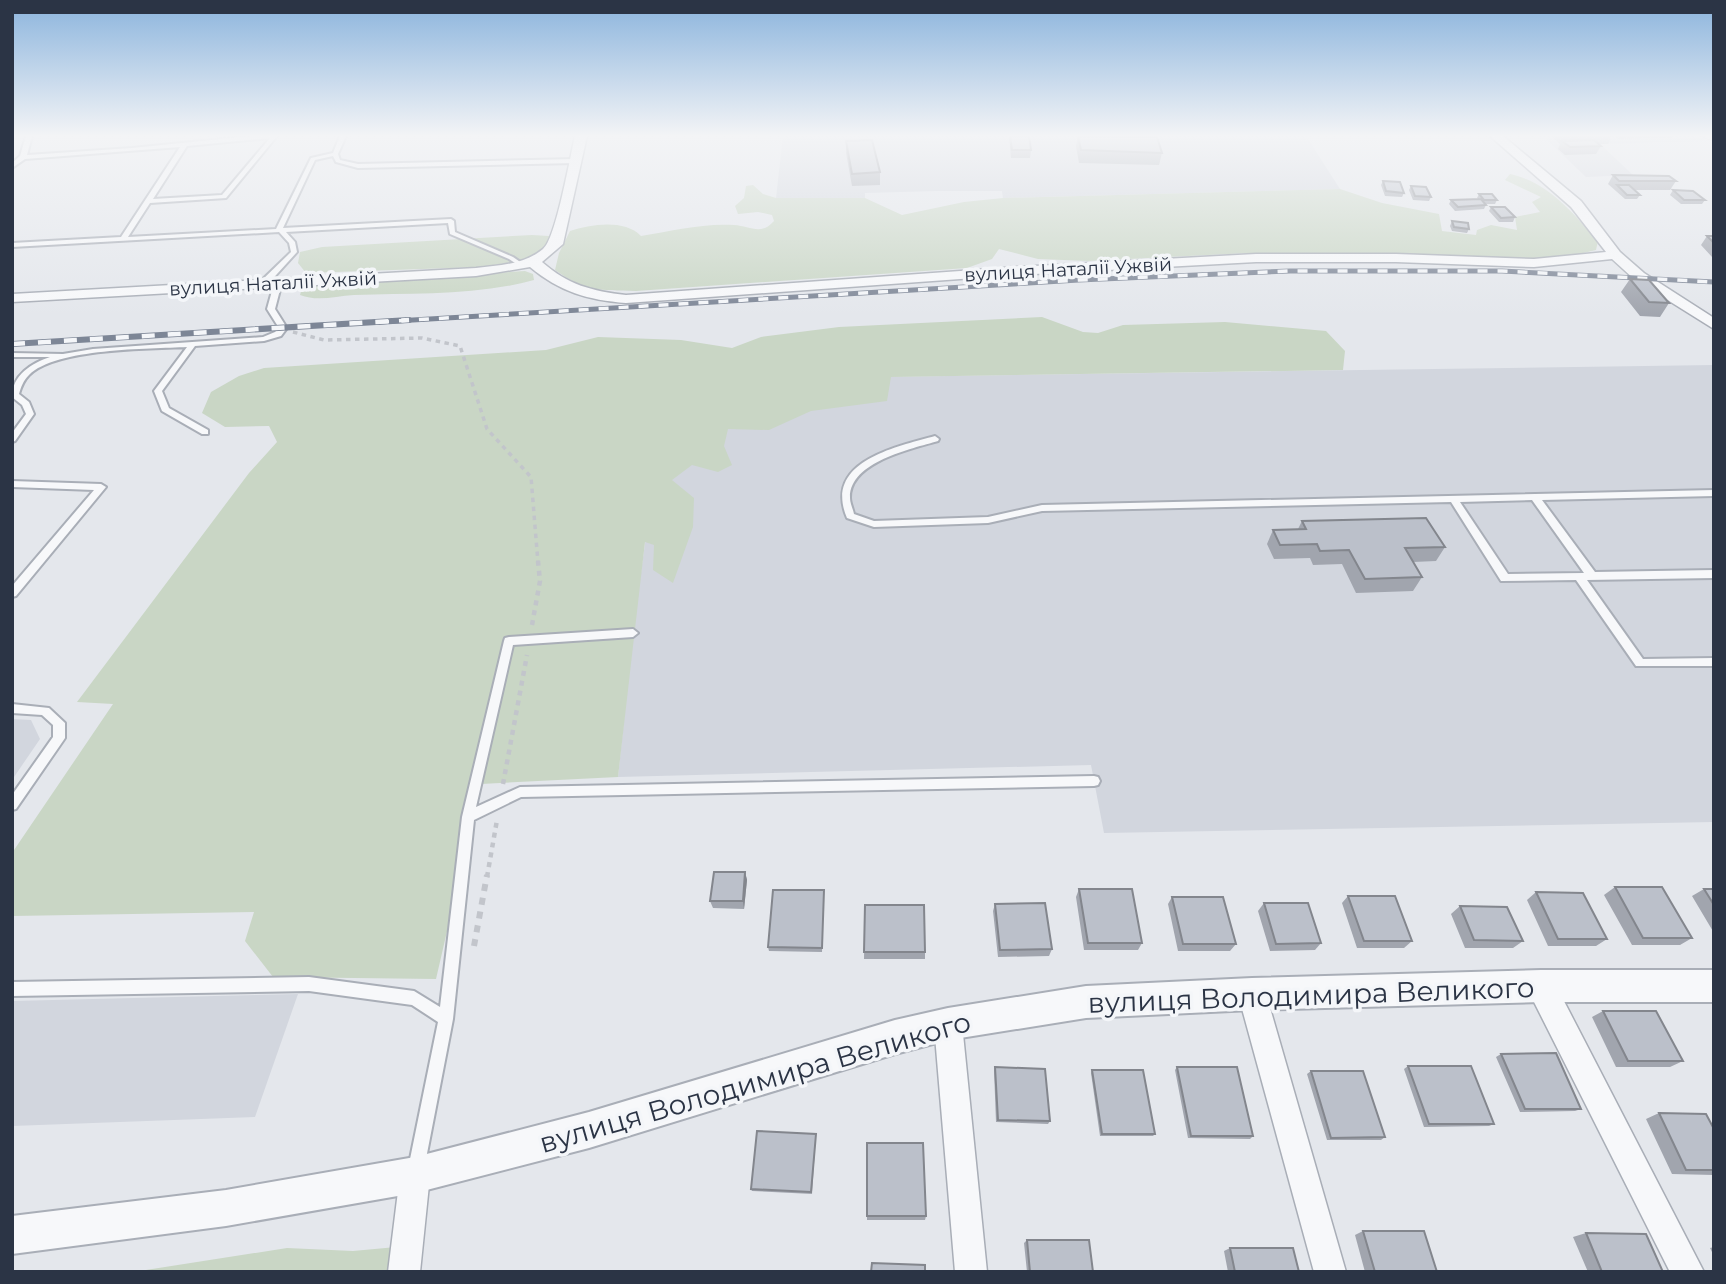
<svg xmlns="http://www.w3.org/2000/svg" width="1726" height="1284" font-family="Montserrat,sans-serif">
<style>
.built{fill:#d2d6de}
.green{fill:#c9d6c5}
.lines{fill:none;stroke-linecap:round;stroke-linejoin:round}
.service-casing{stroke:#a9aeb7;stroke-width:4}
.minor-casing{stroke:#a9aeb7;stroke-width:3}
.tertiary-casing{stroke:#a9aeb7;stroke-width:4}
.path-far2{stroke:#c2c5cb;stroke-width:3.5;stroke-dasharray:4.5 4.5;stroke-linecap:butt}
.path-far1{stroke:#c2c5cb;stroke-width:4.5;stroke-dasharray:5 5;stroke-linecap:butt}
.path{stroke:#c2c5cb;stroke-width:6;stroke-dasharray:7 7;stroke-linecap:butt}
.service{fill:#f7f8fa;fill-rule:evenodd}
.minor{fill:#f7f8fa;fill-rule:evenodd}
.tertiary{fill:#f7f8fa;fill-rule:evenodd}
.rail-far1-casing{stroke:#7d8696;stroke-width:5}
.rail-casing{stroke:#7d8696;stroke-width:6}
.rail-far1{stroke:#f4f6f9;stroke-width:3.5;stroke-dasharray:10;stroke-linecap:butt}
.rail{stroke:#f4f6f9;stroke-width:4.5;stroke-dasharray:13;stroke-linecap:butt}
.wall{fill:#a1a5ae}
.shaded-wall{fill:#83868d}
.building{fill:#bbc0ca;stroke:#83868d;stroke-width:2}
.labels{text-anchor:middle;stroke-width:7;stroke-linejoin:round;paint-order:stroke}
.far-street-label{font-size:19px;fill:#2b3445;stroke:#f4f6f9}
.near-street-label{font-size:28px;fill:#2b3445;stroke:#f4f6f9}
</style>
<rect width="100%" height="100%" fill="#e4e7ec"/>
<!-- built -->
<path class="built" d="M783,136h523l34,53 -337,9 -1,-7h-65l-72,2v5h-89z
M1543,136h150l14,5 -107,3 33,31 -47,2z
M1714,365v457l-610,11 -13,-68 -473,12 17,-162 33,-235z
M12,719l19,1 9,19 -28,41z
M298,994l-43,123 -243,9v-125z"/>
<!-- green -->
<path class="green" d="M1510,174c38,8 63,39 88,67l-2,9 -25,6 -45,3 -278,-6 -160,8 -50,-2 -39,-10 -7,10 -25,9 -331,23c-37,-1 -50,1 -81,-21l4,-17 11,-22c21,-7 55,-12 71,5 30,-5 62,-13 93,-11 16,1 27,11 40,-4l-2,-6 -14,-3 -20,2 -3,-8 9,-8 2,-12 7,-1 10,9 13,4h89l37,17 62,-13 39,-4 337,-9 42,14 57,11 3,17 34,4 1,-5 14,-5 26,5 -2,-13 25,-5 -8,-10 9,-5 -36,-17z
M532,235l17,1 -1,8 -9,9 -19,8 -40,6 -174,6 -8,-10 2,-11 22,-5z
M525,271l8,3 1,6c-58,16 -120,13 -180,15 -19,1 -36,7 -54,0l2,-7 5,-4z
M1042,317l41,15 15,1 25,-8 102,-3 101,9 19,20 -2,19 -452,7 -4,24 -76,10 -42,19 -41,-1 -4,17 8,19 -14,7 -26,-7 -20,15 22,18 -1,29 -20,56 -20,-13 1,-25 -9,-3 -27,235 -137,7 -45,195 -163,-2 -28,-36 9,-29 -242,4v-63l101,-149 -36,-2 172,-229 28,-31 -8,-16 -44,1 -23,-14 9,-21 28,-16 25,-8 282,-18 52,-13 83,3 51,8 29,-11 78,-10z
M407,1246l-3,26h-271l154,-24 66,3z"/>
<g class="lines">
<defs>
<path id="service" d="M26,136h6l-5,19 105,-7 119,-12h26l-51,62 -76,5 -22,34 148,-8 35,-71 22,-5 7,-17h6l-8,18 2,6 18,4 217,-5 3,2 -3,2 -217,5 -22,-6 -3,-6 -18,4 -32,68 168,-9 3,2 1,11 58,25 13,9 -5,1 -12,-8 -59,-25 -2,-11 -162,9 9,10 2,10 -30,33h-6v-4l30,-29 -2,-9 -10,-11 -267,15v-4l109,-6 59,-90 -155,12 -13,9v-5l8,-7zM270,138l-48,57 -69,4 34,-53z
M275,280l7,2 -7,27 12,19 -6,8 -17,5 -69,5 -33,45 7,17 39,22v4h-6l-40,-23 -8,-20 33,-44c-38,2 -131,1 -158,28 -6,6 -8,12 -10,19l10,8 5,12 -19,27 -3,1v-9l14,-19 -4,-9 -10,-8c0,-22 20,-34 38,-40h-38v-4l51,1 30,-5 170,-12 12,-5 4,-4 -12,-19z
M935,436l4,3 -1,2c-27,8 -89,21 -88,57 0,5 3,11 4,16l20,7 114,-4 54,-12 672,-15v6l-172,4 53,72 119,-2v8l-127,2 56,79 71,-1v8h-78l-60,-86 -75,1 -50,-79 -409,9 -54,12 -114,4 -27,-9c-24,-56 48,-71 88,-82zM1532,500l52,73 -76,1 -48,-72z
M12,481l89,3 5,3 -90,109 -4,1v-11l82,-96 -82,-3z
M633,629l5,4 -5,4 -120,8 -37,162 44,-20 574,-11 4,1 2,4 -2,4 -4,1 -573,11 -47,23 -21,199 -29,150 -3,5 -5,3 -5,-3 -3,-5 30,-147 -26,-17 -103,-14 -297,5v-14l297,-5 105,14 26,16 22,-190 42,-176 1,-3 4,-1z
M12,704l37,4 16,15v15l-2,3 -47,68 -4,1v-15l41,-58v-12l-11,-10 -30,-2z"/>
<path id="minor" d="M575,136h12l-24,108 -21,18c26,23 50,29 84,33l390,-28 240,-13h140l138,5 72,-7 -35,-45 -81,-71h13l78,65 39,51 24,21 70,45v11l-80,-50 -22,-20 -78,8 -138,-5h-140l-240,13 -390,28c-38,-3 -66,-11 -96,-36l-54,9 -464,26v-8l464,-26c23,-3 48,-3 67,-19 13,-10 27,-92 32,-113z
M1541,972l10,4 153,296h-34l-139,-276 -4,-10 4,-10z
M1252,980l10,4 4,10 80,278h-32l-76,-278 4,-10z
M948,1010l10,4 4,10 25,248h-32l-21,-248 4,-10z
M415,1160l11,4 4,11 -10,97h-32l12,-97 4,-11z"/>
<path id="tertiary" d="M1541,970h173v32h-173l-289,8 -166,8 -138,22 -53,14 -306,94 -174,45 -189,33 -214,28v-38l214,-26 189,-33 174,-45 306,-92 53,-12 138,-22 166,-8z"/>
</defs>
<!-- service casing -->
<use href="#service" class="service-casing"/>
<!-- minor casing -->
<use href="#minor" class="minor-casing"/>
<!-- tertiary casing -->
<use href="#tertiary" class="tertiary-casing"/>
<!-- path-far2 -->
<path class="path-far2" d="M293,332l31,8 98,-2 38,8 27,83 44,48 7,86"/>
<!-- path-far1 -->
<path class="path-far1" d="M532,625l8,-44 -2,-20
M503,784l24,-129
M487,877l10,-57"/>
<!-- path -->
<path class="path" d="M474,946l13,-71"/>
<!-- service -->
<use href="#service" class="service"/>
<!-- minor -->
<use href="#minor" class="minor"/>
<!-- tertiary -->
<use href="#tertiary" class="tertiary"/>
<defs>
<path id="rail-far1" d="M1705,136l9,3
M379,322l700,-42 211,-9h212l212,11"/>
<path id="rail" d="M12,344l397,-24"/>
</defs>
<!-- rail-far1 casing -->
<use href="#rail-far1" class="rail-far1-casing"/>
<!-- rail casing -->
<use href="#rail" class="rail-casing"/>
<!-- rail-far1 -->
<use href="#rail-far1" class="rail-far1"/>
<!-- rail -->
<use href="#rail" class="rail"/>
</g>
<!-- wall -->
<path class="wall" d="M1009,136h20l2,14 -1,8h-19z
M1078,136h64l20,17 -3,12 -80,-2 -3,-17z
M1552,136h60l-4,8h-10l3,2 -5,8 -31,1 -7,-6 2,-5 -8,-7z
M1614,136h58v2l-54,1z
M846,141l34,31v13l-28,1 -6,-33z
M1613,175l63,6 -6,9h-36l6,5 -3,4h-12l-17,-15z
M1383,181l21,12 -2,4 -17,-1 -4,-11z
M1411,186l20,11 -2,4 -16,-1 -4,-10z
M1673,190l32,10 -3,4h-21l-11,-9z
M1479,194l18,6 -2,4h-10l1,1 -2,4 -29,2 -6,-7 2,-4 27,-1 -1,-1z
M1491,207l24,10 -2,5h-14l-10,-11z
M1452,221l17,8 -2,4 -15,-2 -2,-5z
M1707,236h7v21h-2l-11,-12z
M1630,279l39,24 -9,14 -20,-1 -19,-24z
M1302,521l143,26 -9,14 -23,1 9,15 -9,14 -57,2 -14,-29 -29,1 -3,-7 -36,1 -7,-15 6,-14 25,-1z
M745,872l2,8 -3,29 -31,-1 -3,-7z
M1615,887l77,51 -12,7h-48l-28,-50z
M1079,889l63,54 -4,7h-54l-8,-53z
M1704,889h10v44l-22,-37z
M824,890l-2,62 -53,-1 -1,-4z
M1536,892l71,47 -11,7h-48l-21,-46z
M1348,896l64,45 -8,7h-47l-15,-45z
M1172,897l64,47 -6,7h-52l-10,-47z
M1264,903l57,40 -6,7 -45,1 -12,-40z
M995,904l57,45 -3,7 -51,1 -5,-46z
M865,905l60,47v7h-61z
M1460,906l63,35 -10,7h-48l-14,-34z
M1603,1011l80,50 -13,6h-54l-24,-50z
M1501,1054l80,55 -6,2 -55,1 -24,-55z
M1408,1066l86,58 -5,2 -65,1 -20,-58z
M995,1067l55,54 -2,3 -52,-2 -2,-52z
M1177,1067l76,69 -3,3 -62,-1 -13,-68z
M1092,1070l63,64 -2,2h-53l-9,-63z
M1311,1071l74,66 -4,3h-54l-20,-66z
M1659,1113l55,16v46l-42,-1 -26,-55z
M816,1134l-4,60 -60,-3 -1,-2z
M867,1143l59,73 -1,4h-58z
M1363,1231l74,41h-72l-10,-37z
M1586,1233l77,39h-75l-15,-35z
M1027,1240l66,32h-66l-3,-29z
M1714,1247v9l-4,-8z
M1230,1248l69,24h-71l-4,-21z"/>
<!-- shaded-wall -->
<path class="shaded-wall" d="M745,872l2,8 -3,29 -1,-8z"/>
<!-- building -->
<path class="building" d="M1010,136h19l2,14h-19z
M1078,136l79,1 5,16 -81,-3z
M872,140l8,32 -28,2 -6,-33z
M1594,140l7,6 -31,1 -8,-6z
M1613,175l56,1 7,5h-57z
M1383,181l17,1 4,11 -18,-2z
M1617,185h12l11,10h-13z
M1411,186l15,1 5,10 -16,-1z
M1673,190l20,1 12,9h-21z
M1479,194h13l5,6h-13z
M1481,199l5,6 -28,2 -7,-7z
M1491,207h14l10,10 -14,1z
M1452,221l16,2 1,6 -15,-2z
M1707,236h7v7z
M1630,279l19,1 20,23 -20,-1z
M1426,518l19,29 -40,1 17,29 -57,2 -16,-29 -29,1 -3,-7 -37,1 -7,-15 33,-1 -4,-8z
M714,872h31l-2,29h-33z
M1615,887h47l30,51h-49z
M1079,889h53l10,54h-54z
M1704,889h10v16z
M773,890h51l-2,58 -54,-1z
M1536,892l47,1 24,46h-49z
M1348,896h47l17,45h-48z
M1172,897h51l13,47h-53z
M1045,903l7,46 -52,1 -5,-46z
M1264,903h44l13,40 -45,1z
M865,905h59l1,47h-61z
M1460,906l47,1 16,34 -49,-1z
M1603,1011h53l27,50h-55z
M1556,1053l25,56h-56l-24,-55z
M1408,1066h63l23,58h-65z
M995,1067l50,2 5,52 -52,-1z
M1177,1067h60l16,69h-62z
M1092,1070h51l12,64h-53z
M1311,1071h52l22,66 -54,1z
M1659,1113l47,1 8,15v41h-28z
M757,1131l59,3 -5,58 -60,-3z
M867,1143h56l3,73h-59z
M1363,1231h61l13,41h-62z
M1586,1233l60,1 17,38h-61z
M1027,1240h62l4,32h-63z
M1230,1248h63l6,24h-64z
M872,1263l53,2v7h-54z"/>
<!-- sky -->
<linearGradient id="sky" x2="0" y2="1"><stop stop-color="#8bb4dd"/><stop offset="0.43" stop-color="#f3f4f6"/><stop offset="1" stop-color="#f3f4f6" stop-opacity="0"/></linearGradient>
<rect width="1726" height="316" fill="url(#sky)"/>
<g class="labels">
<!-- far-street labels -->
<g class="far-street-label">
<text transform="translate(1068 269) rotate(-3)" y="7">вулиця Наталії Ужвій</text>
<text transform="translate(273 283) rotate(-3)" y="7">вулиця Наталії Ужвій</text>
</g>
<!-- near-street labels -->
<g class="near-street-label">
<text transform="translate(1311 995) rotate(-2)" y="10">вулиця Володимира Великого</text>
<text transform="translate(755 1082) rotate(-16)" y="10">вулиця Володимира Великого</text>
</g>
</g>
<!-- border -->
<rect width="1726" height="1284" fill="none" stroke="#2b3445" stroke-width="28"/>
</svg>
